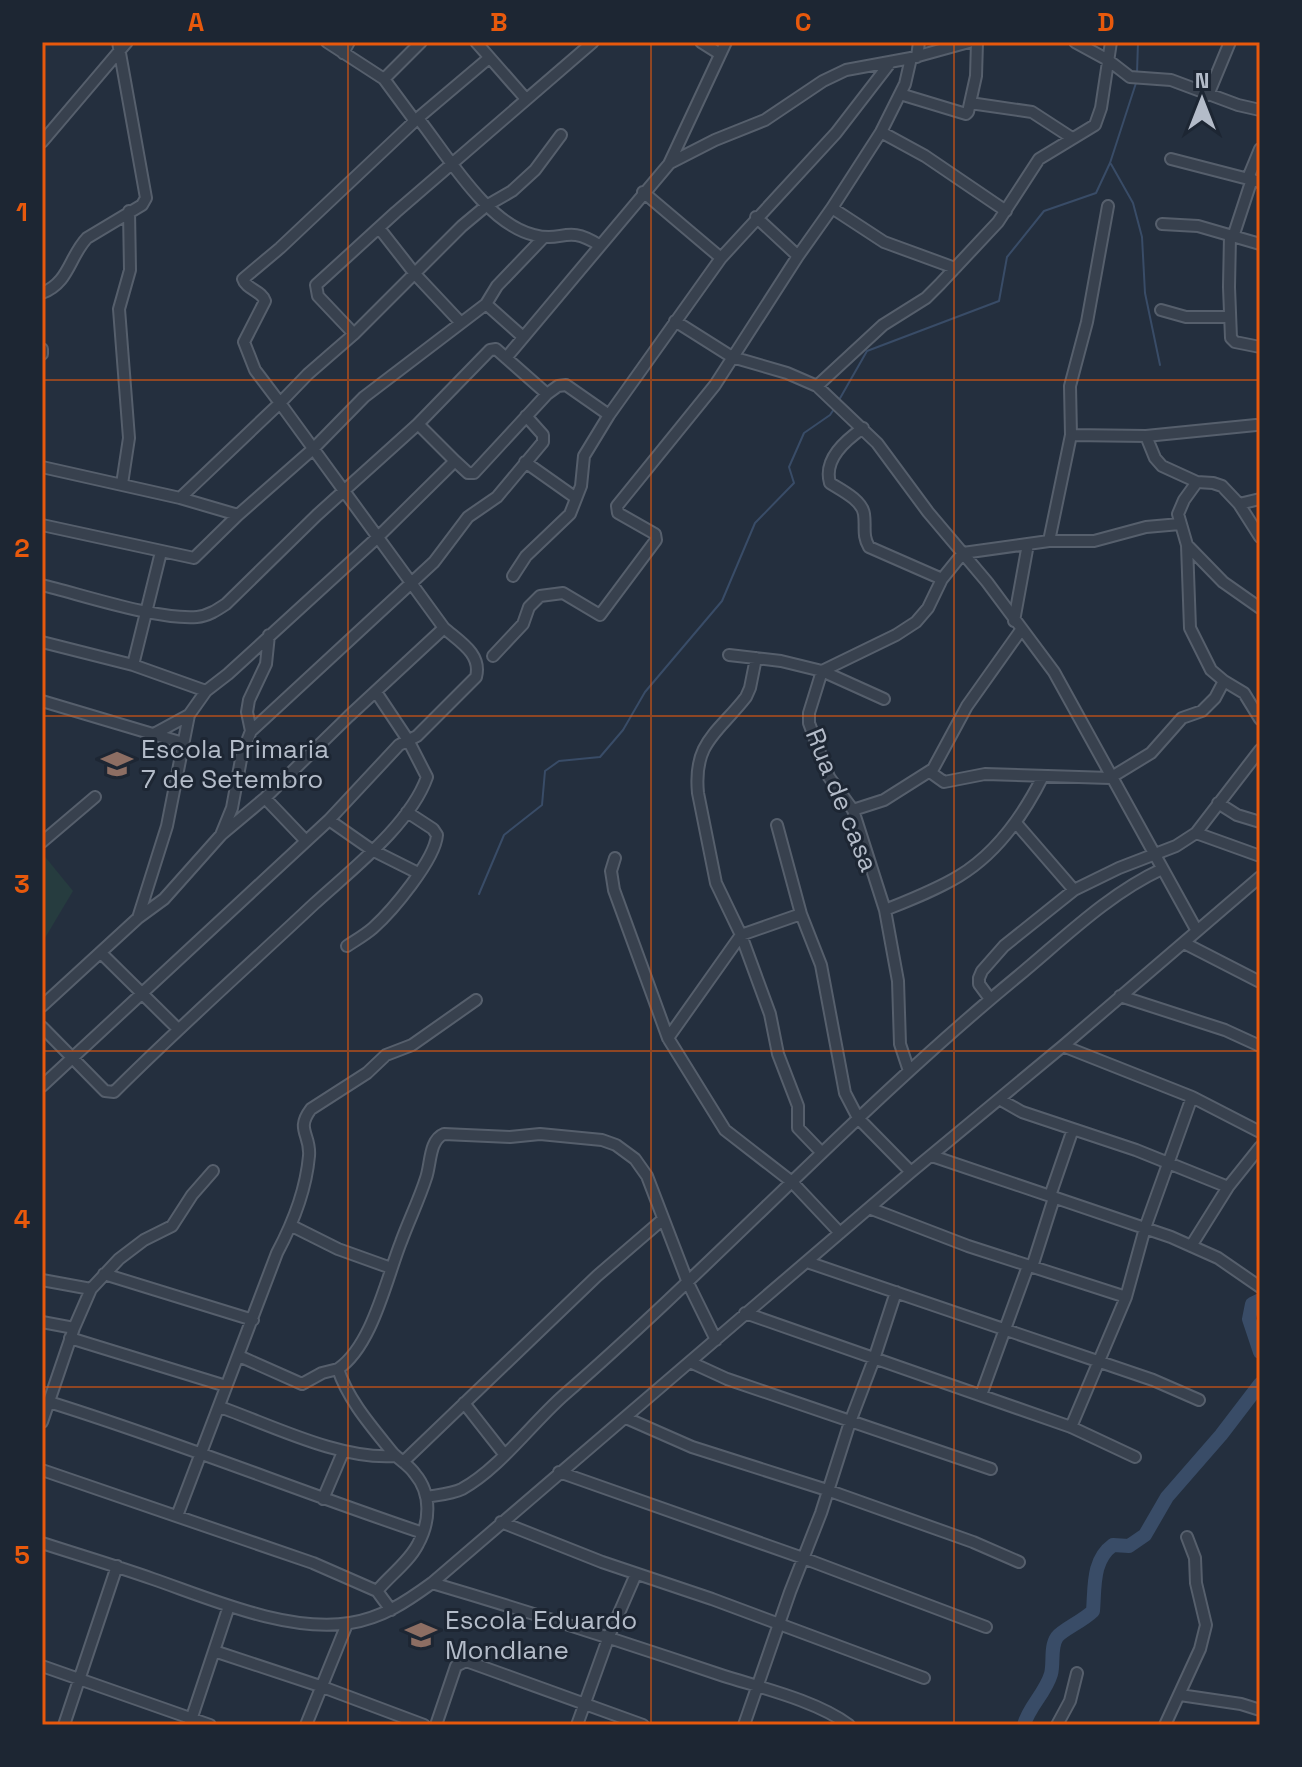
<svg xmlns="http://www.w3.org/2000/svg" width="1302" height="1767" font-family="'Space Grotesk',sans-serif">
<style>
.green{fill:#263c3f}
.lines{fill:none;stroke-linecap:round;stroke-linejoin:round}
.stream{stroke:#394c67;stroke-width:2}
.river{stroke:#394c67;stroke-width:14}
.minor-casing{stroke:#565f6c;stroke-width:14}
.minor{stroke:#38414e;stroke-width:10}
.grid{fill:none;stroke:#e8590c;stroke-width:2;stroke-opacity:0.55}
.labels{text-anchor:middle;stroke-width:6;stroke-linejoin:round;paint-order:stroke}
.poi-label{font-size:26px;fill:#b4bcc9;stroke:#1d2633;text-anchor:start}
.street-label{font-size:26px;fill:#b4bcc9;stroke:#1d2633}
.neatline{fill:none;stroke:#e8590c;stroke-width:3}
.grid-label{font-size:26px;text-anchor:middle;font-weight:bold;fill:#e8590c}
</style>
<rect width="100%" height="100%" fill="#242f3e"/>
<!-- green -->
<path class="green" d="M42,853l31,38 -31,52z"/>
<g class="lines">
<!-- stream -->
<path class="stream" d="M1137,73l1,-31
M1111,164l22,39 9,34 3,56 15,72
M839,400l28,-49 132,-50 8,-44 37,-46 52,-18 14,-30 26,-80
M479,894l25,-59 38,-30 3,-34 14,-10 41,-4 23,-27 22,-38 77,-91 33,-78 39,-40 -5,-16 15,-34 26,-18 4,-6"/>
<!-- river -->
<path class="river" d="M1260,1300l-8,4 -3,15 11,33
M1024,1725c5,-19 21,-31 27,-51 3,-11 -1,-27 6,-37 5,-7 26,-16 36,-26 2,-24 -1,-51 20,-66l16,1 16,-11 22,-38 54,-62 39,-51"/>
<defs>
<path id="minor" d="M327,42l57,37 31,42
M476,42l50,57
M701,42l19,12
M1075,42l33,18 22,17 41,3 67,25 22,5
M343,53l6,-11
M917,57l2,-15
M384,79l37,-37
M900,94l66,20 2,-2 8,-36 1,-34
M1208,95l22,-53
M970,103l62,9 40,26
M418,118c29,37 69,106 116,117 29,8 32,-11 65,10
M881,132l44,24 81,55
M42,142l85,-100
M1171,159l89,23
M670,163l45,-23 50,-20 58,-39 23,-11 65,-12 58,-16
M1248,178l12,-29
M643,192l78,66
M832,208l52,34 71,26
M756,217l42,39
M1162,224l36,2 62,18
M379,228l36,46 46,49
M1230,236l-1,51 2,51 4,4 25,5
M1233,237l19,-58
M42,293c27,-10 27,-36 45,-55l55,-33 4,-7 -28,-156
M486,304l11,-18 47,-49
M1161,310l25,7h44
M675,321l57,36 55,16 30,13 60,57 51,69 59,70 67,90 143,259
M354,334l-36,-38 -2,-11 80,-73 197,-170
M42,349v5
M506,358l163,-194 57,-122
M817,386l66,-61 43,-27 14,-14 58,-62 41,-63 56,-34 6,-17 10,-66
M547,394l11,-8 8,-1 43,30 112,-157 115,-125 54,-70
M418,424l37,37
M863,428c-17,12 -40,31 -33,55 11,7 32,17 34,31 2,13 -2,21 5,33l73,32
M1071,435l75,1 110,-11
M1146,436l9,22 7,8 35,16 16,1 9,3 17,18 21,33
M525,462l51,36
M42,467l138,31 58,17
M1197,482l-13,18 -6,14 9,31 3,83 21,42 13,11 20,12 16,26
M122,484l7,-46 -10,-129 11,-39 -1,-59
M180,498l100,-95 -25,-33 -11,-28 21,-41c-3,-10 -19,-12 -22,-22l37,-31 138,-130 71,-60
M1239,504l21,-5
M42,525l152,33 44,-43 75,-66 51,-52 122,-93 37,33
M1049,541l22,-106 -1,-49 17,-64 21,-116
M1187,545l36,37 37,26
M513,576l13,-20 44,-42 11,-28 3,-30 25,-41
M42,585c41,10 115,35 155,32 11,-1 20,-7 29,-13l91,-89 101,-91 72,-74 6,-1 51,45 -73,79h-6l-13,-12 -76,75 -151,138 -22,17 -17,24 -22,111 -29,92
M1014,621l14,-77
M42,642l91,23 73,26
M729,655l52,6 41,10 62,28
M493,656l30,-32 6,-17 11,-11 23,-3 37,22 56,-75 -1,-6 -37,-21 -1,-7 98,-121 83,-129 34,-48 49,-76 24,-48 6,-26
M756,658l-6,30 -4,9c-28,36 -53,45 -48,96l18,90 25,52 29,79 8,40 20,52v22l24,25
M133,665l28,-113
M42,701l141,42
M251,731l-4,-19 2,-12 17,-36 3,-29
M154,734l35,-19
M930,772l14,10 41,-8 125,4 41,-25 31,-35 20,-7 13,-13 9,-17
M265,798l41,43
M1218,803l19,12 23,7
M853,810l31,-10 49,-31 34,-63 54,-76
M329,820l43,30 46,23
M1016,823l58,67
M777,825l24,89 20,51 24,128 13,25 53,54
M1196,833l64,23
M221,835l11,-27 10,-54 9,-23 183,-169 34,-45 29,-20 46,-55v-7l-17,-19
M42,842l53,-45
M615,858l-4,13 3,19 54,148 57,92 67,52 48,51
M885,910c25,-10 51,-20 74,-34 38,-23 65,-62 84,-100
M1184,943l76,39
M347,946c9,-6 18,-11 26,-18 19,-17 62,-68 64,-93l-4,-6 -26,-17
M101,953l76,75
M1120,996l105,34 35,16
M990,999l-11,-15v-6l3,-7 22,-25 70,-56 45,-22 57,-22 20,-13 64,-83
M42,1006l96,-88 26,-19 57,-64 44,-37 84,-82 95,-88
M42,1027l63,64 9,1c65,-65 133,-125 200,-188 37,-34 96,-79 113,-127l-19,-37 -32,-48
M668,1038l73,-103 60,-21
M1063,1046l129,51 68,35
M909,1071l-9,-27 -2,-63 -13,-71 -32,-100 -24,-33 -20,-54v-10l13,-42 74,-36 20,-13 12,-14 14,-29 21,-26 86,-12h45l52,-14 34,-3
M42,1086l287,-266 70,-75 18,-9 59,-59c6,-23 -16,-35 -32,-49l-164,-225 28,-29 46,-40 108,-108 24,-20 26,-15 23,-21 26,-35
M999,1099l23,13 114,38 92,37
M932,1156l239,81 47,21 42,29
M1050,1196l23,-67
M869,1208l99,38 158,51
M292,1226l46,23 53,19
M1191,1246l37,-59 32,-40
M807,1262l346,118 46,20
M1032,1267l22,-69
M104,1274l149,46
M42,1280l49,9
M745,1313l326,114 64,30
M42,1322l32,6
M70,1338l156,48
M239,1356l63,28 20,-11 16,-4
M690,1362l37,17 264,90
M981,1395l47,-129
M49,1402c126,39 249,89 374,131
M464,1403l40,51
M220,1407c53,19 120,53 175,49
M626,1418l66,29 135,43 146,52 46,20
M42,1422l32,-94 17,-39 28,-30 25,-19 28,-14 20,-31 21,-24
M1071,1427l55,-130 19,-69 47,-131
M403,1462l194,-186 65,-56
M42,1470l271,93 64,28 14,19
M559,1472l244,86 183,69
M426,1497c11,-2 26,-3 36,-8 37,-20 70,-66 102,-94 155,-135 294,-287 453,-418 46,-38 91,-83 145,-108
M323,1499l20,-47
M177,1516l100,-263c16,-30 29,-63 32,-97 2,-22 -14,-26 2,-47l56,-36 19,-18 26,-10 64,-45
M501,1522l101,40 110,37 212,79
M42,1543c37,12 74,23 111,36 58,20 135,54 197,44 32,-5 56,-21 82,-40l479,-411 152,-126 197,-169
M432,1583c98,29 195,60 292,93 38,12 93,25 125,49
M377,1591c12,-15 32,-29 41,-47 12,-22 14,-50 -3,-70 -6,-9 -16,-14 -23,-22 -20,-25 -44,-52 -54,-83 34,-23 48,-89 63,-127 8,-22 18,-42 25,-64 5,-14 3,-38 18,-44l66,3 30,-3 62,6 14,5 19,14 12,17 41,107 28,57
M214,1651l106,35 104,39
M42,1666l168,59
M1180,1695l61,9 19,6
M190,1723l39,-117
M64,1725l53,-159
M306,1725l41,-101
M436,1725l20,-59 10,-5 177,64
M577,1725l32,-89 27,-62
M744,1725l46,-133 31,-79 29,-91 24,-63 22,-67
M1057,1725l13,-24 7,-28
M1165,1725l35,-76 6,-24 -10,-42 -1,-25 -8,-21"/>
</defs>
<!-- minor casing -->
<use href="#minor" class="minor-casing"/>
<!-- minor -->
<use href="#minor" class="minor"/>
</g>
<!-- grid -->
<path class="grid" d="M348,42v1683M651,42v1683M954,42v1683M42,380h1218M42,716h1218M42,1051h1218M42,1387h1218"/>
<!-- icons -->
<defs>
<symbol id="school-bare" viewBox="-9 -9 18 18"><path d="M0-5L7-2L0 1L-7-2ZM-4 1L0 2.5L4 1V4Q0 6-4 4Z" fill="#8d6e63" stroke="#1d2633" stroke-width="2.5" paint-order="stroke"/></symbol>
</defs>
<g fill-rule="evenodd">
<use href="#school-bare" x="95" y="742" width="44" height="44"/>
<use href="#school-bare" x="399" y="1613" width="44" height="44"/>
</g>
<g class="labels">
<!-- poi labels -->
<g class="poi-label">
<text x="141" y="758">Escola Primaria<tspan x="141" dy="30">7 de Setembro</tspan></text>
<text x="445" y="1629">Escola Eduardo<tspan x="445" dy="30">Mondlane</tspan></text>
</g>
<!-- street labels -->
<g class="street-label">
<text transform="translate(842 800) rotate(68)" y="9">Rua de casa</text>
</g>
</g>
<!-- border -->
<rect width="1302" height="1767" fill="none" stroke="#1d2633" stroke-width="88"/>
<!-- north arrow -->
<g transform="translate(1202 100)" stroke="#1d2633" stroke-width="6" paint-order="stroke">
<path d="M0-6L14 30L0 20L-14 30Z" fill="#b4bcc9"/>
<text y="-12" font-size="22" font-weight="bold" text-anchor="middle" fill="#b4bcc9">N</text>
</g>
<rect x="44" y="44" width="1214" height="1679" class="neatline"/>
<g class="grid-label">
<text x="196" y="31">A</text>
<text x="499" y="31">B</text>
<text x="803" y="31">C</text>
<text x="1106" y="31">D</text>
<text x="22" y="221">1</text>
<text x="22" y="557">2</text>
<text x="22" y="893">3</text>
<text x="22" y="1228">4</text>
<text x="22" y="1564">5</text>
</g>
</svg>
